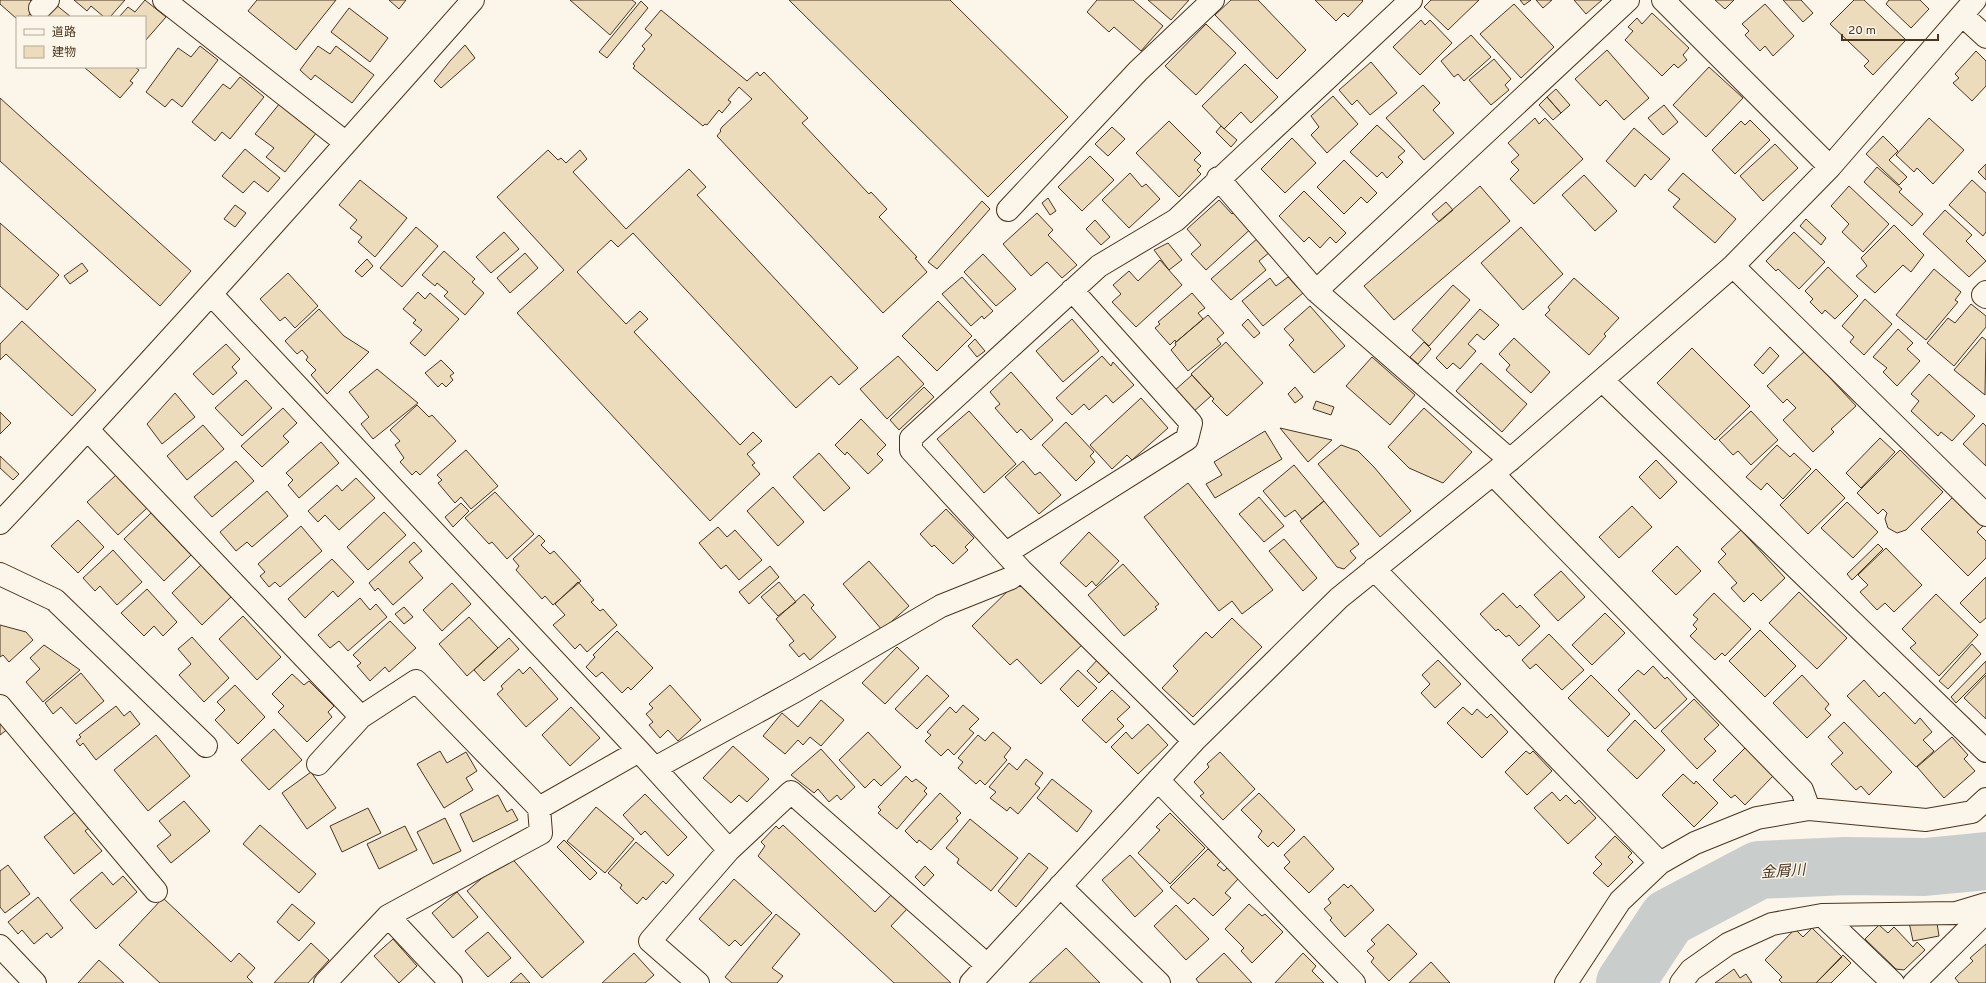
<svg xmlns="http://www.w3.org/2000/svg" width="1986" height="983" font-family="Overpass,'Noto Sans JP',sans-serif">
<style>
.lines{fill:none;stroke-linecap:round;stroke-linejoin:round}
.river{stroke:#c9cecd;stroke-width:58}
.building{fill:#ecdcbc;stroke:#4a3520}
.minor-casing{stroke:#4a3520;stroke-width:24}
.minor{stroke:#fbf6e9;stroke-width:22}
.labels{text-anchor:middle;stroke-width:3;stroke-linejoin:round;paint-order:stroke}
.water-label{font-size:15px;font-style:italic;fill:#4a3520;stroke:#fbf6e9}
</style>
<rect width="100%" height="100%" fill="#fbf6e9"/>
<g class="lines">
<!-- river -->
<path class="river" d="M1625,983l43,-65 91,-48 86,-4 80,1 61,-6"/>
</g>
<!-- building -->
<path class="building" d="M0,0h30l7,6 -10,11h-10v2l-17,-15z
M74,0h51l-15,17h-6l-13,-11 -4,5z
M145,0l21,17 -21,24v-24h-26l9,-10 7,5z
M257,0h79l-40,50 -48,-39z
M389,0h17l-7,9z
M570,0h62l4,3 -26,32z
M789,0h161l118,117 -80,80z
M1097,0h36l30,26 -22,25 -27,-24 -5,5 -22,-20z
M1148,0h41l-18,20z
M1231,0h27l48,50 -29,29 -62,-64z
M1315,0h47l1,1 -15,16 -4,-4 -8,8z
M1431,0h48l-31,30 -24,-23z
M1520,0h11l-7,5z
M1536,0h16l-9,8z
M1574,0h28l-16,14z
M1715,0h19l-9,9z
M1783,0h18l12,13 -10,9z
M1854,0h10l42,40 -33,35 -9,-9 5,-5 -39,-37z
M1889,0h31l9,9 -18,19 -25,-24z
M641,1l7,7 -41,50 -8,-6z
M55,4l16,13h-27z
M1514,4l40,43 -33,31 -41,-44z
M1765,4l29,32 -21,20 -8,-10 -5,5 -15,-16 4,-4 -7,-7z
M349,8l39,30 -18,24 -39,-30z
M661,10l86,71 10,-9 3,4 4,-4 44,46 -6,5 67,71 2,-2 16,17 -8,8 38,40 -2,1 12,14 -44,41 -166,-177 4,-5 -1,-1 2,-3 30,-28 -13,-12 -11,13 3,2 -9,11 -3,-3 -12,15 -2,-1 -2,2 -70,-58 2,-2 -2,-2 12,-15 -3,-3 10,-11 -7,-6z
M1652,13l37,35 -6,7 4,5 -9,8 -4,-4 -12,12 -37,-36 8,-9 -5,-4 9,-9 5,6z
M1421,20l4,5 5,-5 22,23 -32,32 -27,-28z
M1206,24l30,29 -40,42 -31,-29z
M1471,35l20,22 -27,24 -6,-7 -4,3 -13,-16z
M465,45l10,13 -34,30 -7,-7 16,-20z
M200,46l18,14 -36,47 -10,-8 -7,8 -19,-15 32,-44 13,9z
M318,46l12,8 6,-8 38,29 -22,28 -37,-28 -4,5 -11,-10z
M1607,50l42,48 -25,22 -18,-20 -6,6 -25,-27z
M1976,51l10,10v25l-14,15 -19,-18 6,-5 -4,-4z
M1494,59l17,20 -6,6 4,5 -18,15 -22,-25z
M1371,62l26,31 -27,22 -13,-15 -5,5 -13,-15z
M1245,64l33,33 -27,26 -10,-11 -17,17 -22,-23z
M84,67h51l4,3 -9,11 3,2 -13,15z
M1709,67l34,31 -37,39 -33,-32z
M240,77l24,20 -34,42 -8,-7 -7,9 -23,-19 31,-38 7,5z
M1423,85l17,18 -7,7 21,23 -30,27 -38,-42z
M1556,89l14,16 -9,8 -14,-16z
M1333,96l25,28 -31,29 -16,-18 8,-8 -8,-11z
M1547,97l14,16 -8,7 -14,-15z
M0,98l191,173 -31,35 -160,-145z
M280,103l37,29 -32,40 -19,-15 8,-9 -19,-14z
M1664,105l14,17 -15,13 -15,-17z
M1535,118l4,6 6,-6 38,41 -49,45 -24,-25 9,-9 -8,-8 8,-7 -11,-12z
M1929,118l35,32 -31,34 -16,-16 -3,4 -18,-17z
M1750,120l20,20 -35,34 -23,-24 29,-29 4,4z
M1169,121l32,32 -7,7 7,6 -4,4 4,4 -22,23 -43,-44z
M1377,125l28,26 -7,6 5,5 -16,16 -5,-6 -5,5 -27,-25z
M1221,126l16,14 -6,7 -15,-15z
M1112,127l13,12 -17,17 -13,-12z
M1634,128l36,31 -19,21 -6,-6 -10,13 -29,-26z
M1883,136l15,15 -9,9 18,17 -8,8 -33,-31z
M1292,138l24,25 -31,30 -24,-24z
M1775,144l23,24 -35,33 -23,-25z
M245,149l35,29 -12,14 -14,-11 -11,12 -21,-17z
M548,150l10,10 3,-2 5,5 14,-13 7,9 -14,13 53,57 63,-60 17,18 -9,8 161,173 -19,17 -8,-9 -35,32 -163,-175 -15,14 -7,-7 -34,32 49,52 14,-13 8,8 -14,13 106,113 13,-13 9,9 -15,13 8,9 -3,2 8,9 -50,47 -193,-208 47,-43 -67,-73z
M1090,156l24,24 -32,31 -24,-24z
M1344,160l33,33 -10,10 -6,-6 -17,17 -27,-27z
M1986,164v16l-8,-8z
M1877,167l25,22 -3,3 24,22 -11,12 -48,-44z
M1130,173l12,14 4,-3 14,15 -31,29 -27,-28z
M1683,173l53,46 -21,24 -42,-36 7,-8 -12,-9z
M1584,175l33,36 -22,20 -33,-36z
M360,180l47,38 -32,39 -17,-15 4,-5 -12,-9 7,-8 -18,-15z
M1972,180l14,13v39l-3,4 -34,-31z
M1480,186l30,35 -116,99 -30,-34z
M1849,186l40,38 -26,28 -21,-20 7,-8 -18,-18z
M1304,191l42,42 -10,10 -6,-6 -10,11 -11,-11 -5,5 -25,-26z
M1048,198l8,13 -6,4 -8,-12z
M1219,200l13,14 7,-6 16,17 -49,45 -15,-16 10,-9 -14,-16z
M982,201l8,8 -53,60 -9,-7z
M1446,202l7,8 -14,12 -7,-8z
M235,205l11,8 -11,14 -11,-8z
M1945,210l27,25 -6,6 20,20 -17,16 -46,-43z
M1037,213l16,17 -5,5 29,30 -15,13 -15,-16 -16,14 -28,-32z
M1806,219l20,19 -5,7 -21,-19z
M1095,220l15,17 -9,8 -15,-16z
M0,223l59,52 -32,35 -27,-24z
M1894,225l30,30 -13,17 -8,-7 -28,28 -19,-17 11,-10 -6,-8z
M416,227l22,19 -36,41 -22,-19z
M1521,227l42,47 -40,36 -42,-47z
M504,232l15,17 -28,24 -15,-16z
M1794,232l31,30 -26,27 -21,-20 -2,2 -10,-10z
M1258,238l12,14 -11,9 7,9 -35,30 -20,-21z
M1168,243l14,17 -13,10 -15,-20z
M444,251l31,28 -3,3 12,11 -19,22 -21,-19 4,-4 -11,-9 -2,3 -13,-11z
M525,253l13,15 -28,25 -13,-15z
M983,254l33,35 -20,17 -32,-34z
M367,259l6,7 -11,11 -7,-6z
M1160,260l22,25 -46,42 -24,-25 9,-8 -8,-9 16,-14 9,10z
M82,263l6,8 -18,13 -6,-8z
M1828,267l30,29 -23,23 -10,-9 -3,4 -12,-12 3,-3 -8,-8z
M1934,269l27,23 -6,8 3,2 -32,38 -30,-25z
M288,273l30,33 -23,22 -10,-11 -5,4 -20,-22z
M962,277l31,34 -9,8 -2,-3 -11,10 -29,-32z
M1288,277l15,16 -40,33 -21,-25 28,-23 6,8z
M1574,278l45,40 -15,16 2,2 -17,19 -44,-40 5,-5 -2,-3z
M1453,285l17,15 -41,46 -17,-16z
M418,292l7,7 5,-6 29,26 -34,37 -15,-13 12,-13 -9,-7 3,-3 -13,-11z
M1192,293l13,15 -7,5 5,6 -27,23 -1,-2 -5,5 -15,-17 5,-4 -2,-2z
M1865,299l27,25 -28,31 -14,-13 4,-5 -12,-11z
M938,301l34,35 -35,35 -35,-35z
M1971,304l15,12v11l-32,39 -27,-23 21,-25 7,5z
M1310,306l35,40 -31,27 -25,-28 5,-5 -10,-11z
M319,309l25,27 25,16 -42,42 -16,-19 5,-5 -10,-10 2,-3 -6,-7 -5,4 -12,-13z
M1480,309l19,16 -15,15 -7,-6 -9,10 8,7 -16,18 -7,-6 -6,6 -11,-11z
M1208,315l16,18 -7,6 4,5 -33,27 -17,-21 5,-5 -1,-2z
M1072,319l27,32 -36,31 -27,-31z
M1248,319l12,14 -6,5 -12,-13z
M22,321l74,69 -24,26 -66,-62 -6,6v-16z
M1898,329l15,14 -6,6 13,12 -23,25 -14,-14 4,-4 -14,-11z
M1982,337l4,3 -1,55 -31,-25z
M1514,338l36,34 -19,21 -25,-23 4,-5 -11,-11z
M975,339l10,12 -8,6 -9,-11z
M1226,342l37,41 -36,33 -15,-15 2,-2 -23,-25z
M1424,342l7,7 -13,15 -8,-7z
M226,344l14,15 -8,8 5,6 -24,22 -20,-21z
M1770,347l9,9 -16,18 -9,-9z
M1692,348l58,58 -35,34 -58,-57z
M1805,351l51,55 -25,23 3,3 -21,20 -30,-32 13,-12 -9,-9 -4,4 -16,-17z
M898,356l26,28 -37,35 -27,-30z
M1102,356l9,10 2,-4 21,23 -21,18 -7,-8 -17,15 -5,-6 -12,11 -16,-17z
M1372,357l43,38 -25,30 -44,-39z
M441,360l13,13 -4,3 3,4 -7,7 -4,-4 -4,4 -13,-14z
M1481,363l46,41 -25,28 -46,-41z
M377,369l41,34 -45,36 -12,-15 8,-7 -20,-25z
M1011,372l42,48 -22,20 -10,-11 -4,4 -22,-25 5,-4 -10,-12z
M1929,374l46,42 -23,25 -11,-9 -3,4 -27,-25 8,-10 -8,-7z
M1192,375l19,21 -18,16 -19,-21z
M246,380l26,28 -30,28 -27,-28z
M924,387l10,10 -35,33 -9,-10z
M1295,387l8,10 -8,6 -7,-9z
M175,393l20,24 -33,27 -15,-20z
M1141,398l27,30 -36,32 -5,-5 -15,14 -22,-24z
M1316,401l18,6 -3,8 -18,-6z
M417,405l12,12 3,-2 24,26 -36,34 -4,-4 -4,4 -12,-13 4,-4 -9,-13 5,-4 -10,-11z
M283,408l14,15 -14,13 6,6 -27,25 -21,-21z
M1424,408l48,44 -29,31 -34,-15 -21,-21z
M969,411l47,53 -32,29 -47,-54z
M1751,411l27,29 -27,25 -13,-14 -5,4 -14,-15z
M0,412l11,11 -11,11z
M861,419l25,26 -9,9 6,6 -15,14 -21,-22 -2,3 -10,-10z
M1066,422l28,30 -4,4 5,6 -19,19 -34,-36z
M1983,423l3,3v40l-23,-22z
M203,425l21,24 -37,31 -20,-24z
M1280,428l52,12 -24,22z
M1265,431l17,28 -67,39 -9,-14 16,-9 -8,-13z
M1880,438l15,14 -34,36 -15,-15z
M321,442l18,21 -40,35 -11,-13 5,-5 -7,-7z
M1341,445l17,6 16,16 37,44 -31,26 -62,-73z
M1777,445l13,12 4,-4 17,16 -28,30 -16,-16 -6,7 -15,-13z
M466,450l32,36 -27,23 -10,-12 -6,6 -17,-20 4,-3 -5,-5z
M1900,450l43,42 -37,38 -9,3 -9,-5 -3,-9 2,-6 -4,-4 -5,5 -21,-21z
M819,453l31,35 -26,23 -31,-34z
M0,456l19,18 -6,6 -13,-12z
M1656,460l21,22 -17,17 -21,-22z
M236,461l18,20 -42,36 -18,-20z
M1023,461l12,14 5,-3 21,23 -22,19 -34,-37z
M1294,465l30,36 -22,18 -7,-9 -10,7 -22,-26z
M1816,469l29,29 -37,36 -28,-29z
M116,475l31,33 -29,27 -31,-33z
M356,478l19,20 -36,32 -14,-15 -7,7 -10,-11 29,-26 5,6z
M1188,483l85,107 -31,24 -10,-13 -13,10 -75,-94z
M773,487l31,35 -26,24 -31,-35z
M267,491l21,25 -36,31 -5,-5 -11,9 -16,-19z
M495,492l39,42 -27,25 -15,-17 -3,2 -24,-26z
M1955,495l30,29 -8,8 9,9v17l-18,18 -47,-47z
M1259,497l25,29 -20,16 -25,-28z
M1324,501l35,43 -9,7 6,7 -12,11 -7,-2 -37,-46z
M1847,502l31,30 -25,26 -32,-30z
M461,503l8,8 -16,16 -8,-10z
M1632,506l20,21 -33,31 -20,-21z
M946,509l28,29 -9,9 3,3 -15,14 -19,-19 -2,2 -12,-13z
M384,512l22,23 -38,35 -21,-23z
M151,513l40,42 -27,26 -40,-42z
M78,520l26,27 -26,26 -27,-27z
M301,526l21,25 -42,36 -5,-5 -6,5 -9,-11 5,-4 -7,-8z
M718,527l9,10 8,-7 27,30 -23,20 -13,-15 -5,4 -22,-26z
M1741,530l44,48 -24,23 -8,-8 -9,9 -13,-14 6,-5 -19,-21 8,-8 -5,-5z
M1089,532l30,29 -23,25 -4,-5 -6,6 -26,-24z
M539,535l6,6 -4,4 9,9 4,-3 27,30 -28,24 -8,-9 -3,3 -26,-29 3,-4 -6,-7z
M1284,539l33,39 -14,13 -34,-40z
M414,542l8,9 -13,11 14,16 -30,27 -15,-17 -3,3 -6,-8z
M1878,544l5,5 -31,31 -5,-6z
M1677,546l24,25 -25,24 -24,-24z
M1886,548l36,37 -28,27 -9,-9 -8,7 -17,-18 8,-7 -10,-10z
M113,550l29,32 -25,23 -17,-19 -5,5 -12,-13z
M332,559l22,23 -16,15 -5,-6 -28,27 -17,-19z
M869,561l40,45 -27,24 -39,-46z
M202,564l30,32 -30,29 -30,-32z
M1123,564l36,40 -4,3 2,2 -33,27 -36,-41z
M770,566l9,11 -30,27 -10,-12z
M1561,571l24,26 -27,24 -24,-26z
M1986,577v41l-6,5 -20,-20z
M1018,581l66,62 -43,41 -24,-25 -7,6 -38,-39z
M578,582l16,18 -3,2 9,9 3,-2 14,16 -30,27 -7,-8 -5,5 -22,-24 12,-10 -10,-11z
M779,582l17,20 -18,14 -17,-19z
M452,583l19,21 -29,27 -19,-21z
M147,589l30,33 -14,14 -9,-10 -10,10 -23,-23z
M1799,592l48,46 -30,31 -48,-46z
M1503,593l14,15 3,-3 20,21 -21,20 -10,-11 -3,2 -8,-8 -2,2 -16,-17z
M1714,593l37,36 -26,27 -3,-3 -7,7 -25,-24 7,-7 -4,-4 5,-6 -5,-4z
M804,594l10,11 -3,3 25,29 -26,23 -6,-7 -5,4 -10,-12 5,-4 -18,-22z
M1936,594l42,41 -39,41 -29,-28 6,-5 -14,-14z
M360,598l10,12 6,-6 11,13 -39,34 -9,-10 -9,7 -12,-13z
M404,607l9,10 -9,7 -9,-10z
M1605,613l20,20 -33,32 -20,-20z
M243,616l38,41 -24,23 -38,-41z
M469,617l29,31 -31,28 -28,-32z
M1232,618l30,29 -69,70 -31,-29 16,-17 -5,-5 33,-34 6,6z
M390,621l26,27 -27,24 -4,-5 -15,14 -13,-15 4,-3 -8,-8z
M0,625l26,7 7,8 -24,22 -6,-7 -3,2z
M1760,630l36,36 -31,31 -36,-36z
M617,631l36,37 -22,22 -3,-3 -6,6 -20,-21 -6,5 -10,-10 9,-10 -2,-2z
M1549,634l35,36 -22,20 -26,-26 -6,5 -8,-9z
M192,637l37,41 -25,24 -25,-27 12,-11 -13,-15z
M509,638l10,11 -35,32 -10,-11z
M1972,644l9,10 -33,35 -9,-8z
M44,645l36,25 -37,32 -17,-20 14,-13 -10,-11z
M897,647l22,21 -34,36 -23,-21z
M1100,657l13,12 -14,14 -12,-12z
M1438,660l23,24 -26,24 -14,-15 9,-9 -8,-9z
M1986,661v12l-30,30 -5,-6z
M1653,666l12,13 2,-2 20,22 -32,30 -37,-39 20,-20 6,5z
M530,667l28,32 -32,28 -29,-33 6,-5 -2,-3 18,-17 4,5z
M1078,670l19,18 -19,19 -18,-18z
M81,673l23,28 -28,23 -15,-17 -8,7 -8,-11z
M292,674l12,11 5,-4 25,25 -6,6 4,5 -25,25 -29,-30 6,-6 -12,-12z
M927,675l22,21 -32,33 -22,-20z
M1591,675l39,39 -22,23 -40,-39z
M1802,675l27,29 -4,5 6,6 -24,23 -34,-35z
M1986,675v44l-22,-21z
M1864,680l15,17 5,-5 31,32 5,-6 12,14 -9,8 11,11 -18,16 -69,-71z
M235,685l30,32 -27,27 -23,-24 10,-10 -8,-8z
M670,685l31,35 -23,21 -10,-11 -8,8 -11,-13 4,-3 -7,-8 7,-6 -4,-4z
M1112,690l18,17 -13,12 7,7 -18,17 -24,-23z
M1694,699l25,26 -15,14 12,12 -19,18 -36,-38z
M821,700l23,20 -23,26 -11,-9 -7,8 -5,-5 -13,14 -22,-18 19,-23 16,14z
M963,705l16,14 -10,10 5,4 -20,22 -6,-6 -7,7 -16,-15 6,-6 -4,-3 23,-25 6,6z
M116,706l8,10 6,-5 10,13 -44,36 -13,-17 -3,3 -4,-5 5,-4 -2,-2z
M571,707l29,31 -30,28 -28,-31z
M1463,707l9,8 5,-6 10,9 4,-4 17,18 -26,26 -35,-35z
M0,719l8,10 -8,6z
M1635,720l30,30 -28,29 -30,-29z
M1844,722l48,50 -23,23 -8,-9 -5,4 -25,-26 12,-11 -15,-16z
M1148,724l20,21 -30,29 -27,-27 15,-15 6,7z
M274,729l28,31 -33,30 -28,-30z
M868,732l33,35 -20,19 -7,-7 -9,9 -26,-28z
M993,732l18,16 -7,9 3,3 -22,25 -5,-5 -4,4 -18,-16 5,-6 -5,-4 20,-23 7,6z
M156,735l34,41 -42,35 -34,-41z
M1952,737l16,18 -4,4 11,12 -31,27 -27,-31z
M733,746l36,33 -22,23 -8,-7 -8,8 -28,-25z
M1745,748l28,28 -28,29 -10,-10 -4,3 -18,-18z
M821,749l34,38 -14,13 -4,-5 -8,7 -11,-13 -4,4 -23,-18z
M440,751l7,12 19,-11 11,19 -11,7 7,12 -29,18 -27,-44z
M1526,751l4,3 3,-3 19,20 -25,24 -22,-23z
M1220,752l35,37 -32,31 -23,-24 4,-3 -10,-11 15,-15 -2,-3z
M1026,759l17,14 -8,11 5,4 -22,26 -8,-7 -3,4 -17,-13 6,-6 -7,-5 20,-24 8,7z
M311,772l25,36 -29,21 -25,-36z
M1683,774l11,10 2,-3 22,22 -24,24 -32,-32z
M906,776l6,6 4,-3 11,9 -3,3 3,3 -30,35 -19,-16 3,-3 -3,-3z
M1052,779l40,32 -15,21 -40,-34z
M1552,792l8,9 6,-6 9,9 4,-4 17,18 -28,26 -34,-36z
M940,793l21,20 -5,5 2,3 -27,29 -12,-10 -2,3 -12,-12z
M1259,793l36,37 -17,17 -5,-5 -5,5 -10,-10 4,-6 -21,-21z
M645,794l42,43 -19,19 -23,-25 -4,4 -18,-20z
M498,795l9,17 5,-3 6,11 -45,22 -13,-28z
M184,801l26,30 -39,32 -14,-17 14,-11 -12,-14z
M596,807l38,32 -29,34 -38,-32z
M368,808l13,25 -39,19 -12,-26z
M78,810l13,16 -6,5 17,20 -28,23 -30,-37z
M1170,813l35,35 -35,36 -32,-31 22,-23 -4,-3z
M445,818l16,33 -28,13 -16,-32z
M970,819l48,39 -27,33 -34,-28 2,-4 -13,-11z
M260,825l56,49 -17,19 -56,-49z
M783,825l92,87 17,-18 15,15 -16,17 60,57h-57l-136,-127 7,-10 -4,-4 15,-16 3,3z
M405,826l12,24 -38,19 -12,-25z
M1304,836l30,33 -25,24 -25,-25 6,-6 -6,-7z
M1615,836l17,17 -4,4 5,5 -25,25 -15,-14 9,-9 -7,-7z
M564,840l33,33 -7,7 -33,-33z
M636,842l38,33 -8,9 -3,-3 -17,19 -3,-3 -6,7 -17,-16 2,-3 -14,-12z
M1208,849l13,12 -4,4 7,6 3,-3 11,11 -13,14 6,5 -18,18 -19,-18 -6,6 -18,-17z
M1029,853l19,15 -32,39 -18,-16z
M509,855l75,87 -42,36 -75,-87z
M1130,855l33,36 -28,26 -33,-37z
M8,865l22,29 -25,19 -5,-6v-36z
M925,866l9,9 -10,11 -9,-9z
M102,872l11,13 10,-9 14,16 -41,37 -26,-29z
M734,879l38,34 -31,33 -6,-6 -6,6 -30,-27z
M1344,884l4,4 3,-3 23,25 -29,27 -15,-17 2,-2 -8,-9 7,-6 -3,-4z
M457,892l21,25 -25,21 -21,-25z
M38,897l25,31 -12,10 -4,-5 -13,11 -12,-14 -4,4 -10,-12z
M163,898l68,64 8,-9 16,15 -8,9 6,6h-93l-41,-38z
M292,904l23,19 -16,18 -22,-19z
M1249,904l13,12 3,-2 18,18 -31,31 -11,-12 3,-3 -19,-19z
M1176,905l33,34 -23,21 -32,-34z
M776,914l24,20 -28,34 11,8 -6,7h-45l-7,-6z
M1936,917l3,19 -26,5 -4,-19z
M1388,924l29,30 -28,27 -18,-19 3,-4 -7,-7 8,-7 -4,-4z
M1879,925l9,8 6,-6 19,20 4,-5 8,8 -21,20 -8,-1 -31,-30z
M1812,928l30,29 -26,26h-34l-3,-3 3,-3 -17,-17 30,-31 8,8z
M488,932l23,26 -23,19 -23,-26z
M393,939l24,27 -18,17 -25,-27z
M311,943l18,17 -21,23h-34z
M1986,944v39h-27l-4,-5 18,-17 -3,-3z
M1066,948l34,35h-71z
M634,953l20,22 -9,8h-43z
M1224,953l28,30h-53l-3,-4z
M1303,953l13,13 -4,5 12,12h-49z
M1843,955l8,8 -20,20h-15z
M99,960l25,23h-46z
M1431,962l19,21h-41z
M1734,969l6,9 6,-4 6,9h-37z
M521,973l9,10h-20z"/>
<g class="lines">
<defs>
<path id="minor" d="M164,0l182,143
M1663,0l167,167
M40,8l8,-8
M1962,15l24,22
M1218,178l98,113 194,169
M1008,210l130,-139 75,-71
M1733,266l253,249
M1316,291l312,-291
M1986,292l-3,3 3,2
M211,294l428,457 90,99 -79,91 48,42
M1603,381l383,370
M88,430l273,287
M1493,474l309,316 7,19
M0,523c161,-171 317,-347 473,-523
M1006,553l181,-114 4,-16 -119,-133
M1374,569l286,294
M1021,570l-110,-120v-12l188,-172 77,-46 235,-220
M0,574l55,26 151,146
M0,706l156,185
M318,764l43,-47 55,-36 123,127 2,25 -153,83 63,67
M655,768l142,-78 144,-84 70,-28 10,-8 173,171
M1158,780l196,203
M539,808l100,-57
M729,850l62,-58 196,173
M1060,886l99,97
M1822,915l71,68
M0,946l35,37
M325,983l63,-67
M971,983l223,-242 145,-143 171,-138 223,-194 97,-99 145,-167
M1566,983l54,-82 40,-38 35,-20 62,-25 52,-9 117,11 46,-8 14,-13
M1681,983l10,-13 37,-26 44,-20 50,-9 134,-2 30,-9
M1914,983l72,-71"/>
</defs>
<!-- minor casing -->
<use href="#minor" class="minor-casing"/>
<!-- minor -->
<use href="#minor" class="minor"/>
</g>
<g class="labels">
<!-- water labels -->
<g class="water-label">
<text transform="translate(1783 871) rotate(-4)" y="5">金屑川</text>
</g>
</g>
<!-- legend -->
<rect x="16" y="16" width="130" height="52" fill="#fbf6e9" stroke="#b4a999"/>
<rect x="24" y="29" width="20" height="6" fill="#fbf6e9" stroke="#b4a999"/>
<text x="52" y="36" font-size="12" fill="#4a3520">道路</text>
<rect x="24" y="46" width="20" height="12" fill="#ecdcbc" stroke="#b4a999"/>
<text x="52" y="56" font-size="12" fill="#4a3520">建物</text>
<!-- scale -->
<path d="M1842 34v6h96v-6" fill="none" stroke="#4a3520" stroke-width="2"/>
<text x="1848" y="34" font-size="12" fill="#4a3520" stroke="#fbf6e9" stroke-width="3" paint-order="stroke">20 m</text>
</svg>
